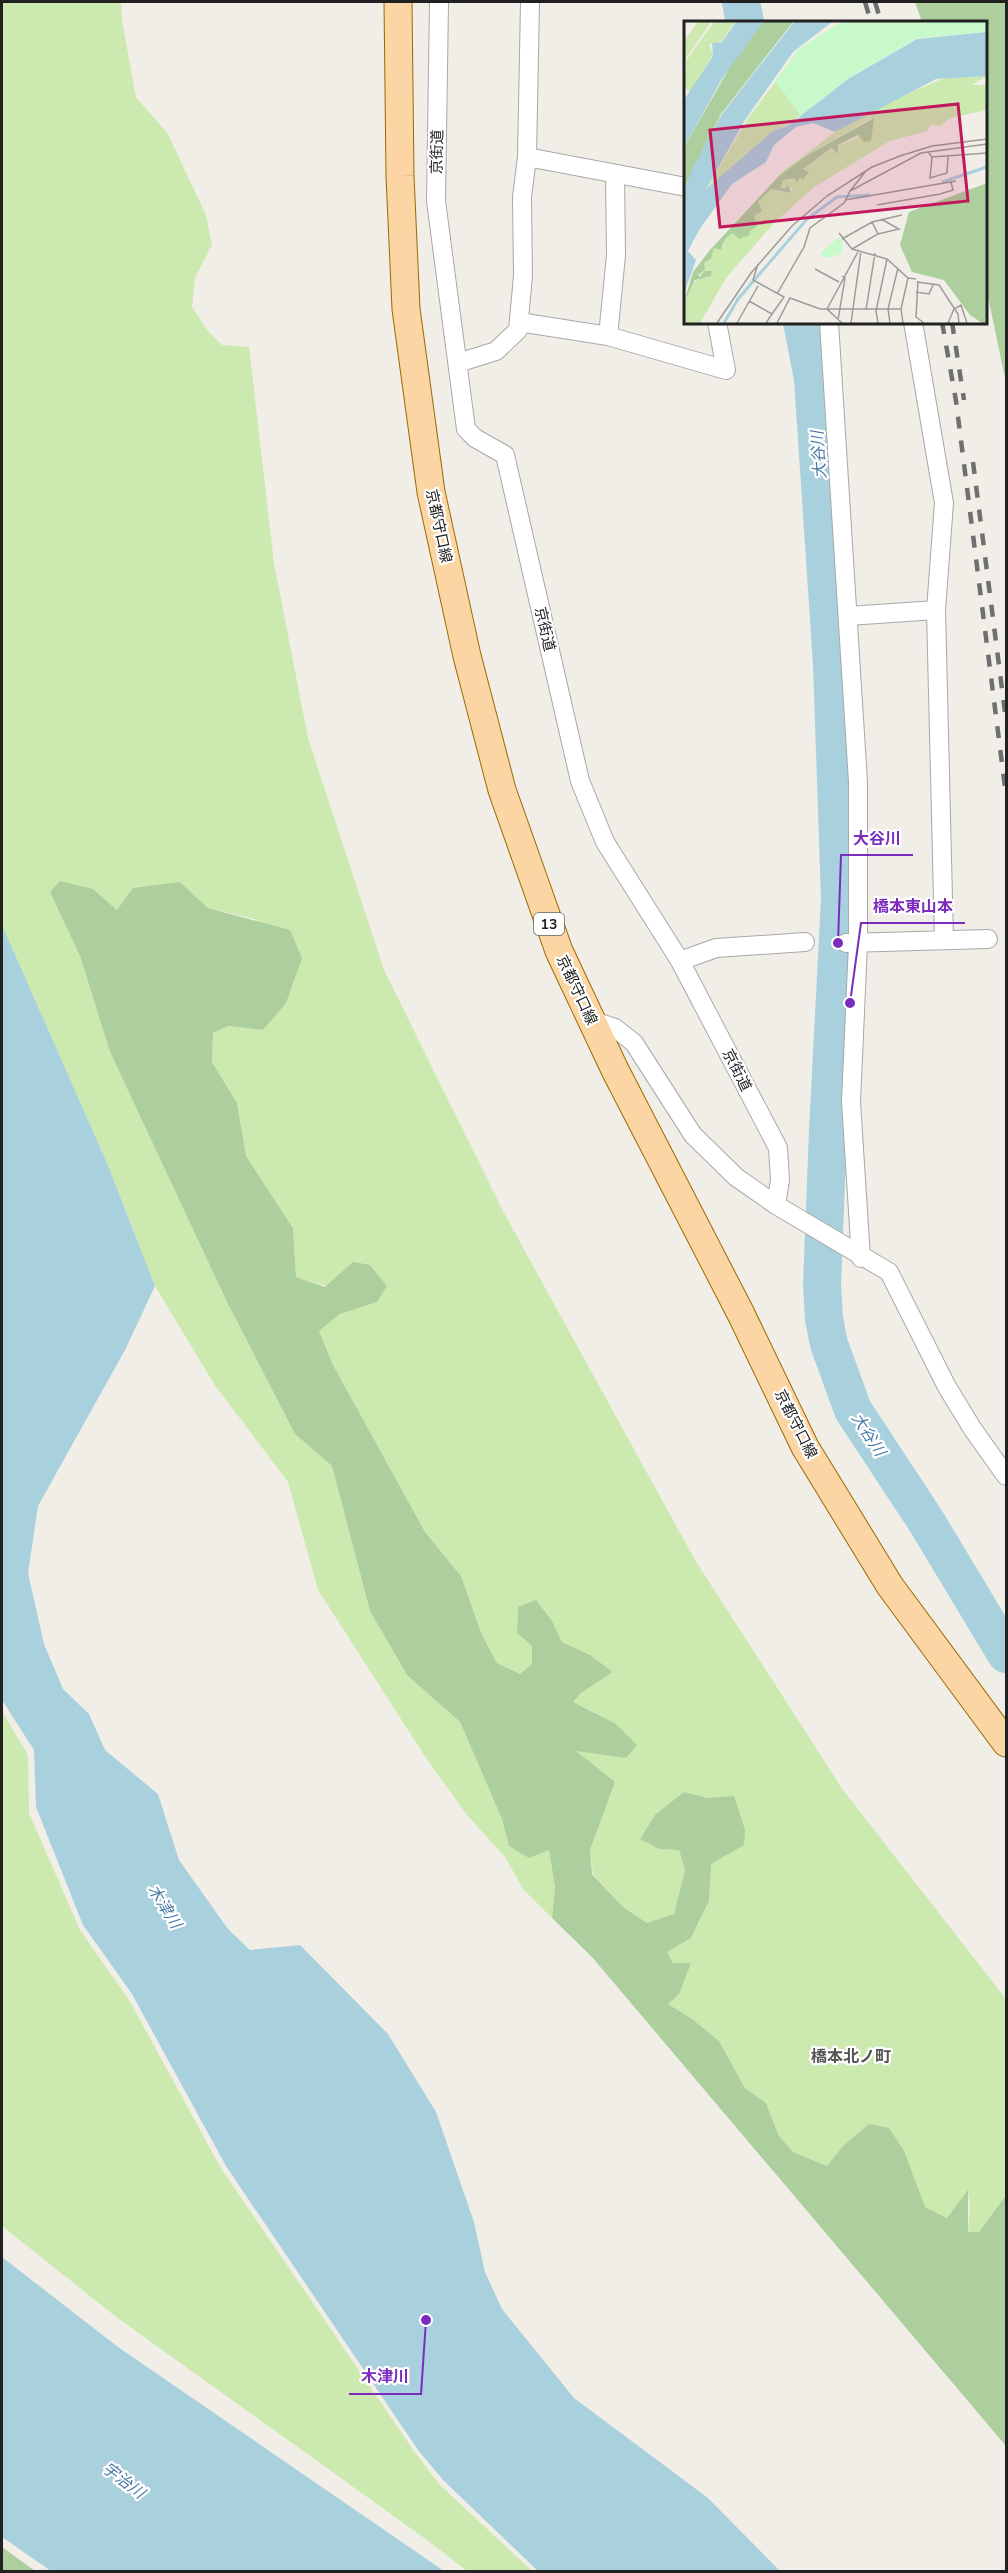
<svg xmlns="http://www.w3.org/2000/svg" width="1008" height="2573" font-family="'Nunito Sans','Noto Sans JP',sans-serif">
<style>
.grass{fill:#cceaaf}
.forest{fill:#accf9d}
.water{fill:#a9d1dd}
.lines{fill:none;stroke-linecap:round;stroke-linejoin:round}
.river{stroke:#a9d1dd;stroke-width:38}
.street-casing{stroke:#a8a8a8;stroke-width:20}
.primary-casing{stroke:#9b6902;stroke-width:29}
.street{stroke:#fff;stroke-width:18}
.primary{stroke:#fbd5a3;stroke-width:27}
.rail{stroke:#6f6f6f;stroke-width:4.5;stroke-dasharray:12 12;stroke-linecap:butt}
.labels{text-anchor:middle;stroke-width:4.5;stroke-linejoin:round;paint-order:stroke}
.shield{fill:#fff;stroke:#646464;stroke-width:1.5}
.shield-label{font-size:14px;font-weight:bold;fill:#212121}
.street-label{font-size:15px;fill:#212121;stroke:#fff}
.water-label{font-size:16px;font-style:italic;fill:#4a79a8;stroke:#fff}
.neighbourhood-label{font-size:16px;font-weight:bold;fill:#545454;stroke:#fff}
.inset-river{fill:none;stroke:#a9d1dd;stroke-width:3}
.inset-road{fill:none;stroke:#9e9c98;stroke-width:1.5}
.view{fill:#c2185b;fill-opacity:0.15;stroke:#c2185b;stroke-width:3}
.inset-edge{fill:none;stroke:#212121;stroke-width:3}
.leader{fill:none;stroke:#7b2cbf;stroke-width:2}
.callout-dot{fill:#7b2cbf;stroke:#fff;stroke-width:2}
.callout-label{font-size:16px;text-anchor:middle;font-weight:bold;fill:#7b2cbf;stroke:#fff;stroke-width:4.5;stroke-linejoin:round;paint-order:stroke}
</style>
<rect width="100%" height="100%" fill="#f1eee8"/>
<!-- grass -->
<path class="grass" d="M2,2h119l1,19 14,76 32,37 38,81 6,30 -17,33 -3,29 16,24 14,14 27,2 25,216 34,175 76,232 120,243 191,347 148,230 163,209v196l-27,37h-11l2,-25 -2,-16 -21,27 -22,-11 -82,-61 -16,20 -34,-14 -14,-16 -13,-33 -21,-15 -26,-47 -27,-22 -24,-15 22,-41 -17,1 -6,-12 24,-14 18,-37 1,-37 24,-67 -26,1 -24,-6 -44,47 19,10 20,1 6,20 -11,45 -27,8 -24,-16 -30,-33 -3,-24 25,-68 -40,-31 19,1 2,-39 -24,-11 9,-9 32,-21 -23,-17 -28,-13 -10,-21 -34,-14 -1,25 15,14 1,18 -13,10 -23,-11 -15,-28 -21,-59 -36,-44 -93,-169 -14,-32 22,-17 37,-12 -81,-25 -3,-49 -47,-72 -9,-53 -25,-41 1,-29 15,-7 35,4 -5,-110 -50,-12 -28,-26 -63,28 -24,-21 -43,3 30,64 30,96 116,248 69,134 37,32 38,145 37,64 53,47 42,97 7,27 40,3 6,38 -3,31 -29,-29 -18,-32 -37,-41 -42,-58 -108,-168 -30,-108 -74,-98 -59,-98 -48,-123 -105,-238z
M2,1711l26,44 1,58 51,117 49,70 93,170 192,281 25,33 93,87h-65l-40,-31 -312,-224 -113,-90z"/>
<!-- forest -->
<path class="forest" d="M915,2h91v381l-20,-96v-265h-64z
M60,881l33,8 24,21 16,-22 47,-6 28,26 82,22 12,28 -16,45 -23,27 -35,-4 -15,7 -1,29 25,41 9,53 47,72 3,49 29,10 28,-25 17,3 17,21 -10,16 -37,12 -21,17 13,32 93,169 36,44 21,59 15,28 23,11 12,-10v-18l-15,-13 1,-26 18,-7 16,21 10,21 28,13 23,17 -32,21 -8,9 43,22 21,21 -11,13 -50,-7 39,31 -25,68 2,24 31,33 24,16 27,-9 11,-44 -6,-20 -20,-1 -19,-10 15,-24 29,-23 24,6 26,-2 11,34 -1,15 -33,19 -2,37 -18,37 -24,14 6,11h18l-12,31 -11,10 24,15 27,22 26,47 21,15 13,33 14,16 34,14 16,-20 26,-22 20,4 15,23 21,56 22,11 21,-28v42h11l27,-37v251l-414,-489 -40,-39 3,-31 -6,-37 -20,8 -20,-12 -7,-27 -42,-97 -53,-47 -37,-64 -38,-145 -37,-32 -69,-134 -116,-248 -30,-96 -30,-64z
M2,2547l33,24h-33z"/>
<!-- water -->
<path class="water" d="M2,925l105,238 48,123 -30,64 -87,156 -10,67 16,71 19,45 26,25 16,36 53,44 21,66 49,69 22,21 50,-5 88,89 48,78 38,110 11,50 17,37 72,89 134,100 72,73h-242l-95,-91 -25,-30 -192,-284 -94,-172 -49,-69 -47,-118 -2,-57 -32,-50z
M2,2257l116,90 326,224h-393l-49,-34z"/>
<g class="lines">
<!-- river -->
<path class="river" d="M741,2l4,20
M802,322l11,57 19,285 8,235 -12,231 -6,155 2,34 5,25 24,66 73,111 80,133"/>
<defs>
<path id="street" d="M439,2l-3,199 30,228 9,9 30,17 75,326 25,61 75,119 98,187 2,32 -4,25 113,67 58,115 25,41 34,48
M527,157l159,30
M519,322l89,14 118,34 -9,-48
M829,322l29,460v162l-7,158 10,156
M913,322l31,181 -8,107 8,330
M608,336l8,-81 -1,-81
M458,363l38,-12 22,-21 5,-54 -1,-79 5,-40 3,-155
M848,616l88,-6
M846,943l142,-4
M680,961l36,-13 89,-6
M591,1020l24,8 19,15 59,92 43,42 40,28"/>
<path id="primary" d="M398,2l2,174 6,133 25,183 36,164 35,134 57,161 56,119 126,244 64,133 85,139 116,157"/>
</defs>
<!-- street casing -->
<use href="#street" class="street-casing"/>
<!-- primary casing -->
<use href="#primary" class="primary-casing"/>
<!-- street -->
<use href="#street" class="street"/>
<!-- primary -->
<use href="#primary" class="primary"/>
<!-- rail -->
<path class="rail" d="M865,2l6,20
M875,2l6,20
M942,322l14,79 50,394
M952,322l12,78
M973,462l33,258"/>
</g>
<g class="labels">
<!-- shield labels -->
<rect class="shield" x="534" y="913" width="30" height="22" rx="4.5"/>
<g class="shield-label">
<text x="549" y="929">13</text>
</g>
<!-- street labels -->
<g class="street-label">
<text transform="translate(437 152) rotate(-89)" y="5">京街道</text>
<text transform="translate(439 526) rotate(78)" y="5">京都守口線</text>
<text transform="translate(545 629) rotate(77)" y="5">京街道</text>
<text transform="translate(577 990) rotate(65)" y="5">京都守口線</text>
<text transform="translate(737 1070) rotate(63)" y="5">京街道</text>
<text transform="translate(796 1424) rotate(63)" y="5">京都守口線</text>
</g>
<!-- water labels -->
<g class="water-label">
<text transform="translate(818 455) rotate(-94)" y="6">大谷川</text>
<text transform="translate(869 1434) rotate(57)" y="6">大谷川</text>
<text transform="translate(165 1906) rotate(58)" y="6">木津川</text>
<text transform="translate(124 2480) rotate(37)" y="6">宇治川</text>
</g>
<!-- neighbourhood labels -->
<g class="neighbourhood-label">
<text x="851" y="2062">橋本北ノ町</text>
</g>
</g>
<!-- overview -->
<g transform="translate(684 21)">
<rect width="303" height="303" fill="#f1eee8"/>
<path d="M14,1h13l-27,39v-20zM30,1h21l-13,19 -13,3 4,11 -23,37 -6,-5 2,-26zM303,1l-21,9 -49,7 -13,6 -57,34 -58,46 -16,7 -67,58 43,-72 51,-68 86,-7zM268,54l35,1 -15,9h15v25l-37,8 -10,8 -10,-1 -3,6 -37,10 -76,46 -40,36 -48,55 -26,45h-16v-21l6,-15 12,-11 -4,-2 6,-11 7,-4 3,-11 10,-2v-6l9,-7 10,5 4,-3 11,-33 13,-13 21,4v-5h-12l3,-8 12,-3v5l5,-6 2,4 6,-10 -5,2v-3l30,-21 28,-12 11,-18 -66,38 -21,20 -7,1 3,-4 54,-41 57,-32z" fill="#cceaaf"/>
<path d="M79,1h30l-72,92 -37,75v-42l53,-92zM190,97l-3,23 -7,1 -6,-7 -20,10v9l-6,-6 -29,21 6,3 -6,8 -3,-3 -4,6 -1,-5 -12,2 -3,8h6l1,-4 5,9 -21,-4 -13,13 4,9 -8,5 3,10 -8,6 1,3 -11,4 -6,-6 -8,6 -4,11 -7,-2 -3,11 -7,4 1,7 -7,4 2,3 5,-6h7l-1,5 -16,4 -11,22 9,-30 17,-22 68,-73 28,-21zM303,162v140h-5l-12,-8 -26,-35 -32,-8 -12,-27 9,-33z" fill="#accf9d"/>
<path d="M157,1h146v10l-70,6 -70,41 -46,37 -26,-35 24,-32zM155,216l4,6 -1,11 -17,4 -5,-5z" fill="#c7f9cb"/>
<path d="M52,1h27l-41,57 -38,68v-47l29,-44 -1,-13 10,-1zM110,1h38l-39,30 -48,68 -39,69 67,-58 16,-6 59,-46 69,-40 70,-7v44l-51,3 -101,53 -22,-9 -17,4 -22,18 -8,17 -34,22 -33,46 -11,21 8,9 -12,34v-103l10,-26 28,-51z" fill="#a9d1dd"/>
<path class="inset-river" d="M258,161l45,-15M40,302l14,-24 69,-80 30,-22 33,-2"/>
<path class="inset-road" d="M244,131l4,5 55,-4M248,136l-2,21 17,-5 1,-17M166,170l15,-19M161,179l111,-19M193,184l63,-11 13,-4 -2,-8M188,201l30,-7M155,212l13,16 35,10 21,19 8,1M194,213l21,-5 -18,-10M158,218l30,-17 6,12 -26,15M74,243l-5,16 31,17 -12,17M131,248l24,13M234,260l-2,36 8,6M233,261l22,3 19,29 1,9M232,271l13,2 4,-9M93,273l27,-47 6,-19 34,-25 6,-12 71,-38 66,-9M65,280l23,13 -6,9M182,289l9,-57M154,299l7,-42 -3,-2M33,302l34,-50 41,-47 35,-30 45,-29 28,-11 32,-10 55,-7M53,302l21,-37M93,302l13,-25 30,11h81M158,302l-15,-14 32,-59M167,302l10,-72M194,302l-2,-12 11,-52M206,302l-2,-14 10,-41M219,302l-2,-14 7,-31M264,302l6,-14 7,-4 6,18"/>
<path class="view" d="M274,83l10,97 -248,26 -10,-97z"/>
<rect width="303" height="303" class="inset-edge"/>
</g>
<!-- callouts -->
<path class="leader" d="M838 943L841 855H913M850 1003L861 923H965M426 2320L421 2394H349"/>
<g class="callout-dot">
<circle cx="838" cy="943" r="6"/>
<circle cx="850" cy="1003" r="6"/>
<circle cx="426" cy="2320" r="6"/>
</g>
<g class="callout-label">
<text x="877" y="844">大谷川</text>
<text x="913" y="912">橋本東山本</text>
<text x="385" y="2382">木津川</text>
</g>
<!-- border -->
<rect width="1008" height="2573" fill="none" stroke="#212121" stroke-width="6"/>
</svg>
